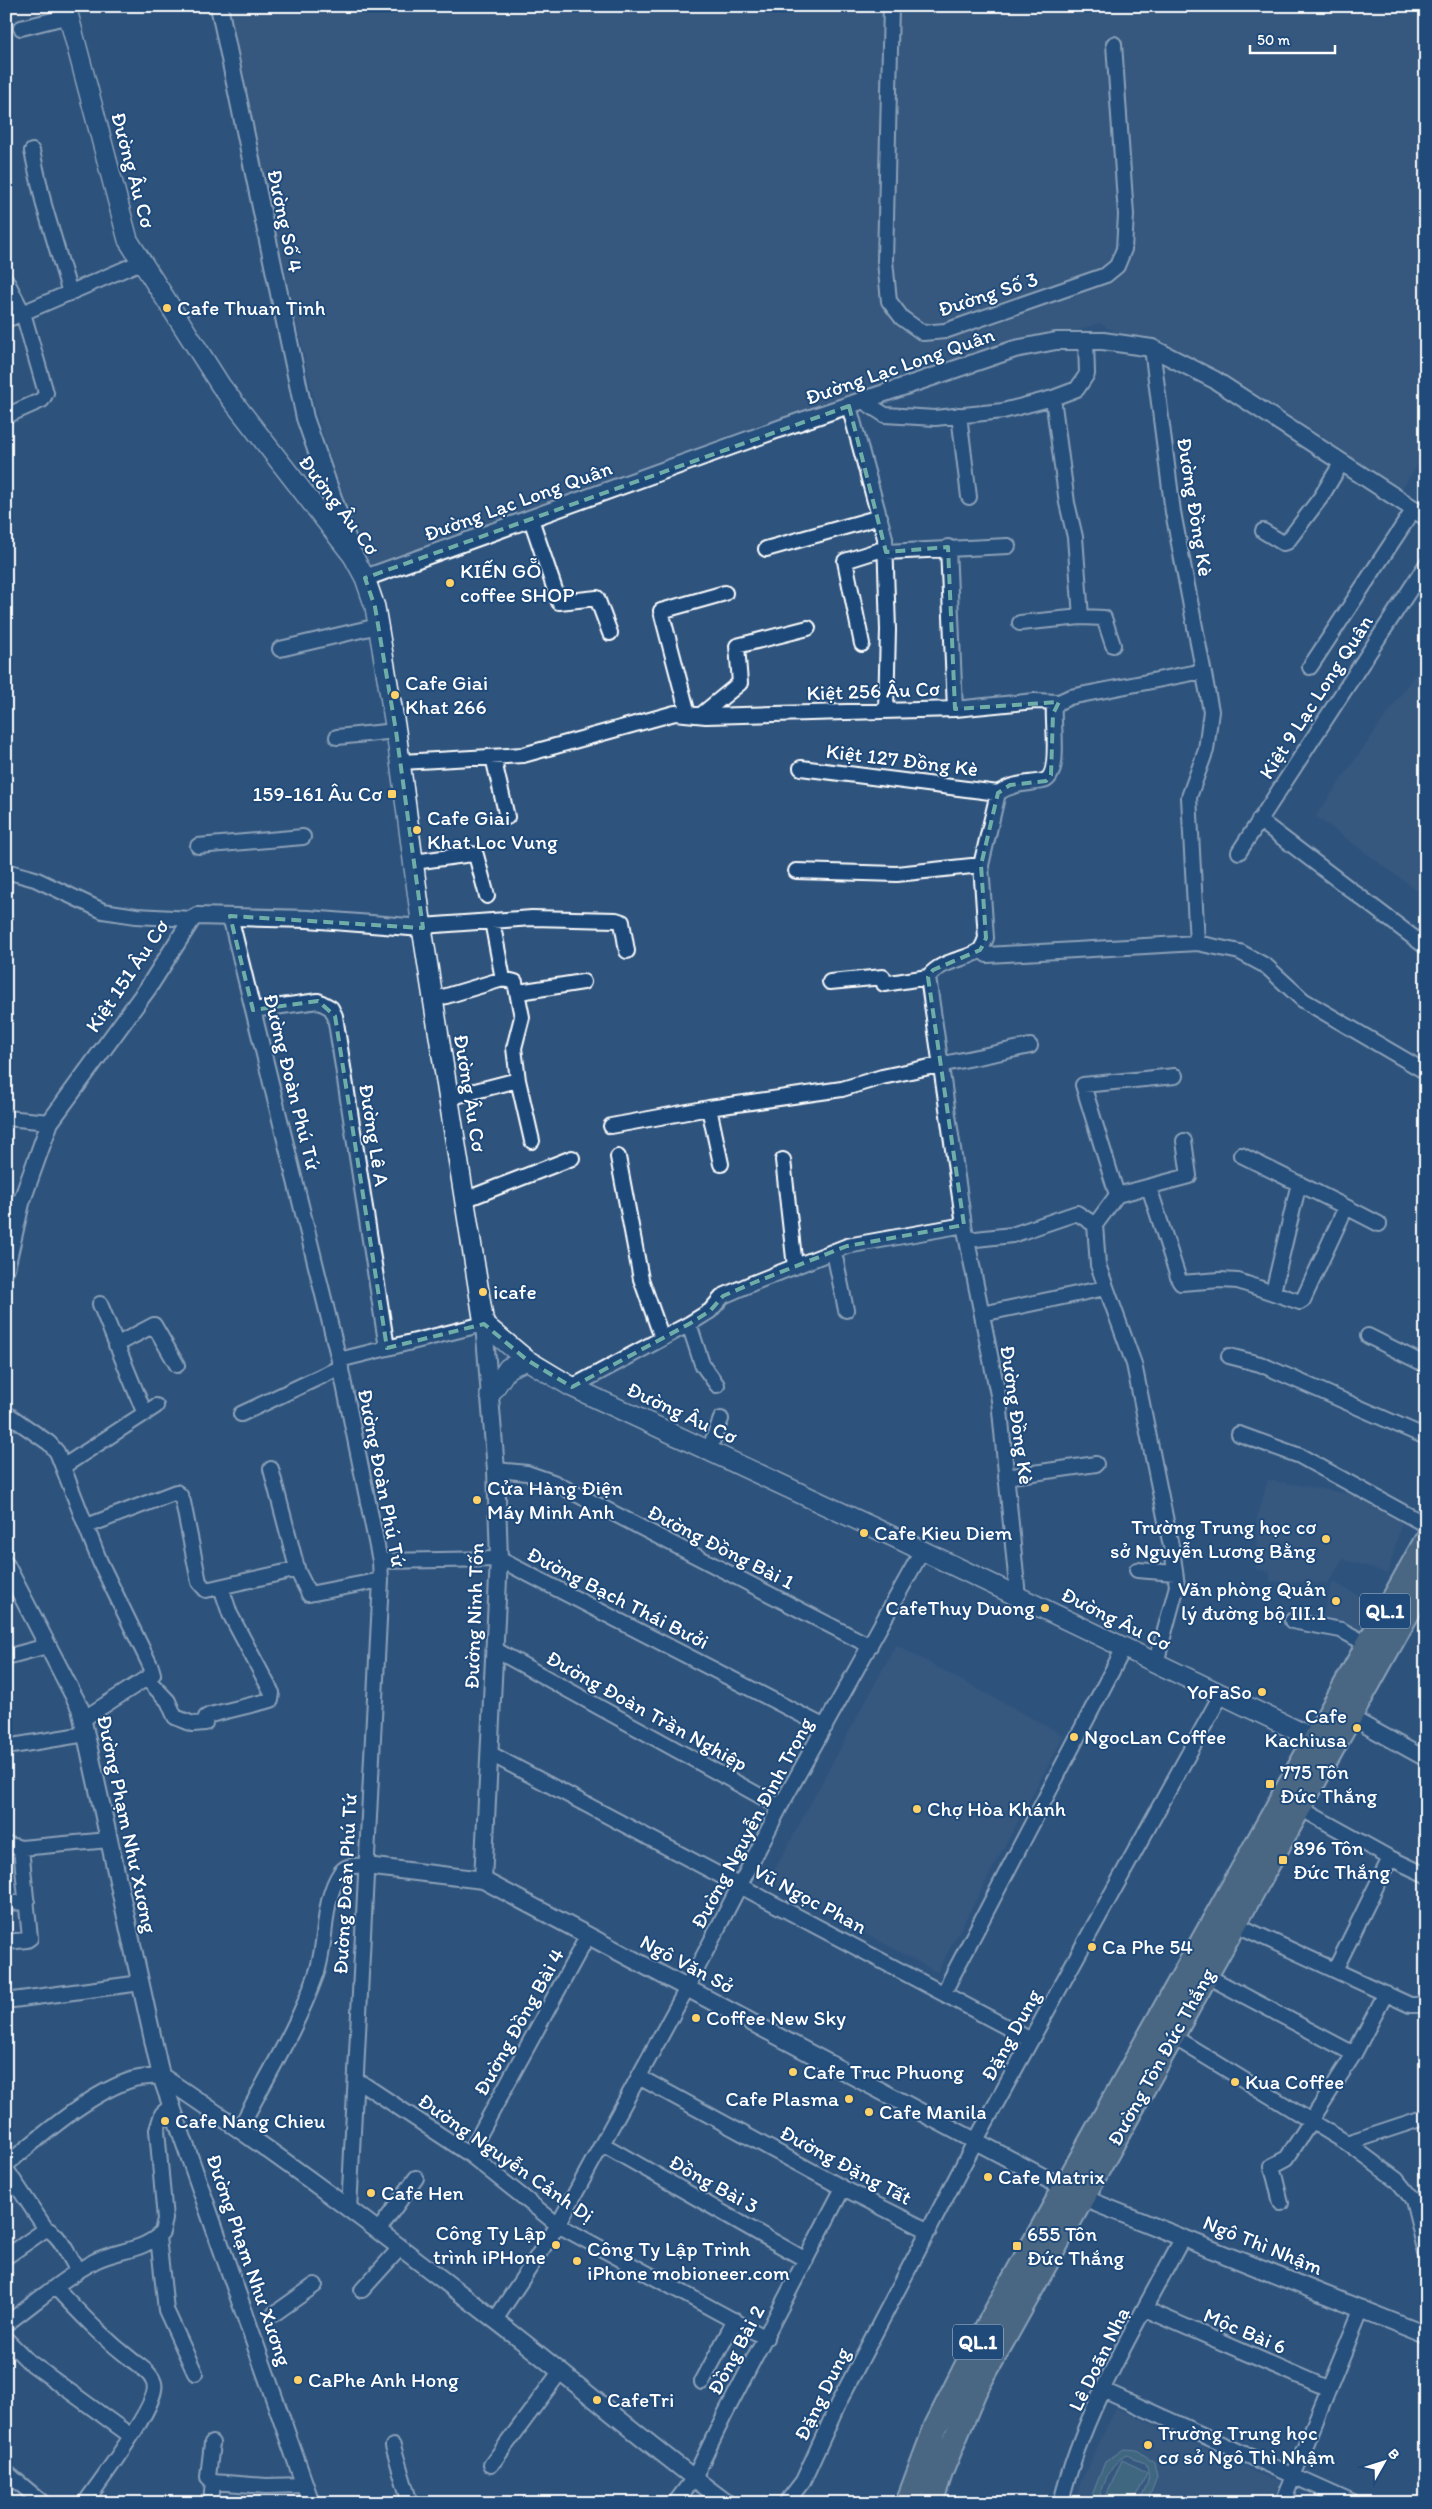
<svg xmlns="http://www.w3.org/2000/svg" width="1432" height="2509" font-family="Itim,sans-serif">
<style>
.built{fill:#405d81}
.garden{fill:#567e84;stroke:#aabec2}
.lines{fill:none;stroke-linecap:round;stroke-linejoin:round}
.minor-casing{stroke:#fff;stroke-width:18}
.tertiary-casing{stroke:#fff;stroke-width:20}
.secondary-casing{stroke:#fff;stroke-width:22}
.trunk-casing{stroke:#fff;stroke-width:26}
.minor{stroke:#1f4a7a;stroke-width:14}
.tertiary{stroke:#1f4a7a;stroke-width:16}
.secondary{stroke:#1f4a7a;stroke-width:19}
.trunk{stroke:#6b7e8b;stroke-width:22}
.marked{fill:none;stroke:#6fada8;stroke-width:4;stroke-dasharray:10 6;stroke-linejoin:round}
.poi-dot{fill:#ffd166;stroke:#1f4a7a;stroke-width:2}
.labels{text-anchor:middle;stroke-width:4;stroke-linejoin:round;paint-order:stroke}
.shield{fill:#1f4a7a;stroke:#bcc9d7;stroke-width:1}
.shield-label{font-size:20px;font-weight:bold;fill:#fff}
.street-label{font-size:21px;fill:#fff;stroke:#1f4a7a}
.poi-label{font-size:21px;fill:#fff;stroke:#1f4a7a;text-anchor:start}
</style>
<rect width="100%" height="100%" fill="#2e537d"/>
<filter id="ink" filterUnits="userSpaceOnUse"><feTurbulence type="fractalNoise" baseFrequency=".02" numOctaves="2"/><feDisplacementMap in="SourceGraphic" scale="10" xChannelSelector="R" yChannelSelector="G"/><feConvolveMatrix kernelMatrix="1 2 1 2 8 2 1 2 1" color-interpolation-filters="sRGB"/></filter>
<g filter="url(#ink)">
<!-- built -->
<path class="built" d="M227,6h1199v446l-24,36 -303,-165 -733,249 -48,-154z
M1426,659v238l-110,-81z
M1268,1480l87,15 47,25 -14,53 -45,-14 -15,24 -58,-2v-9l-14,-3 1,-50z
M1333,1582l42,23 -17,31 -36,-18z
M896,1645l168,91 -127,236 -168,-91z
M1116,2408l164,75 -8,20h-196l5,-21z"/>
<!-- garden -->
<path class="garden" d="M1124,2449l13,1 17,12 3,15 -10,26h-8c6,-14 14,-26 6,-41l-18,-7c-18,8 -23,31 -30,48h-8l16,-41z
M1122,2460l25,12 -13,31h-27l-3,-2z"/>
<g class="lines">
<defs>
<path id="minor" d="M891,6l-6,255 4,40 13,17 21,15 22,-2 161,-56 11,-9 7,-17 2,-34 -12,-171
M21,28l48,-12
M32,151l12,54 26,88
M6,280l17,33 23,80 -4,7 -36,16
M6,320l135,-58
M1152,348l21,164 38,199 -5,39 -17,47 8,146
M863,401l22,14 50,3 68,-7 50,-13 24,-9 10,-15 -1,-33
M849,406l36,132 3,92 -2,81
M959,415l10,82
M531,519l28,83 38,-4 13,35
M1263,531l20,12 4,-1 34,-45 21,-35
M948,547l7,162
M766,549l114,-32
M886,552l122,-6
M1081,617l23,1 9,27
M1020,623l61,-6 -6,-80 -8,-34 -14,-105
M862,644l-17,-83 41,-13
M280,649l98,-23
M1310,667l104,-158
M688,714l-27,-103 64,-18
M701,715l39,-32 -3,-37 71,-18
M337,737l59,-6
M493,757l14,60
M401,762l122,-7 152,-42 31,3 249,-7 80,-8 24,1
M801,768l197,25
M1259,820l167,127
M198,846l105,-9
M1239,852l187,-287
M414,862l58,-8 4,1 11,41
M6,871l29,8 68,32 33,5 56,3
M796,871l101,3 84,-9
M230,916l109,444 41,201 1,19 -32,630
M492,921l11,58
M422,926l110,-8 84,2 6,2 5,29
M980,950l7,5 210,-12 43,9 26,14 37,34 123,72
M830,982l53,-5 1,7 44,-7
M519,992l64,-10
M433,1000l70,-21 12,3 7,35 -8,31 4,32 -70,18
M253,1010l65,-9 13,7 4,8 52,332
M518,1080l14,61
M709,1108l12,56
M6,1118l44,4
M611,1126l98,-18 133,-19 40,-12 148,-31
M618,1157l23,122 21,59
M783,1160l12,107
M1149,1187l30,93 2,3 39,-3 18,1 62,21 3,-2 43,-93 -105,-52
M1117,1195l-34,-110 92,-9
M464,1200l108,-42
M6,1202l15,1
M1346,1207l33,17
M1095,1225l3,40 36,99 39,192 4,30 -21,77
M1095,1225l22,-30 72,-19 -5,-35
M967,1240l45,-5 65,-22 18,12
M834,1252l12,58
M1273,1292l26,-109
M100,1304l45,110
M982,1314l123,-26
M689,1324l13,40 15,21
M1368,1336l58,29
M116,1345l38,-20 23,40
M1229,1356l31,8 166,73
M339,1360l145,-36
M572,1387l117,-63 21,-13 13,-15 30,-13 94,-37 117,-21
M6,1413l43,30 8,9 43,110 51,105 2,7 -70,45
M241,1414l100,-47
M1239,1434l61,22 126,69
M709,1450l12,-31
M64,1466l92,-60
M271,1469l27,103
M496,1470l31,3 26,9 317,164
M1006,1477l90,-13
M87,1526l89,-34 4,3 3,7 16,80 7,8 88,-20 4,2 11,22 72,-14
M380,1561l119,-2 326,168
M1137,1570l38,3
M1018,1597l-19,-197 -35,-175 -36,-248c15,-19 43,-17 53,-28 2,-3 4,-8 5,-11l-5,-73 17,-72c15,-10 29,-9 45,-12 19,-4 9,-59 11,-74l5,-5 11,-5 133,-26
M1292,1621l49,9 26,14
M494,1649l286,158
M6,1657l41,-11
M147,1679l21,22 7,16 18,7 12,-1 1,-6 4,-2 61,-15 1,-7 -42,-79 -9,-27
M1350,1717l76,42
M6,1747l80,-13
M489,1753l542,287
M1298,1807l92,51 36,17
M6,1844l15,4 9,90 -3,2 -21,2
M21,1848l88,-8
M6,1903l21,-1
M1235,1924l175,81h7l9,-3
M1335,1970l55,-112
M1207,1976l147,78
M944,1992l180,-344
M13,2000l128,-17
M1172,2036l175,107 50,37 16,20 13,53
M639,2077l204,111 86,43
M357,2080l112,74 89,71 208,113
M240,2128c26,-50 57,-100 76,-153 12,-33 5,-74 25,-103 6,-8 16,-6 25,-6
M1347,2143l79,-26
M602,2144l204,116
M469,2154l119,-219
M6,2165c34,-28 86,-74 128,-86 9,-2 19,-2 27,-3
M6,2169l40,60
M1281,2203l-9,-37 15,-8 24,-37 43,-67 32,-61
M378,2231l38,-53
M158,2237l8,73 29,63
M6,2257l40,-28c14,4 24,30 32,42
M56,2288c26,27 47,50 77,73 8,6 18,12 21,22 7,18 -56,101 -69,120
M362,2290l38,-42
M1145,2309l184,80
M274,2314l41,-29
M495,2320l63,-95 129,-237 93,-181 142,-256
M6,2324c29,-21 57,-46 89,-63 22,-11 50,-10 67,-29l3,-13 -8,-89 5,-16 10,-9
M6,2339l22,22 103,75
M702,2382l33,-62
M1103,2390l250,113
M393,2446l17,57
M491,2465l69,-93
M6,2472l37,31
M213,2482l53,4 39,-1
M211,2503l2,-21 -5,-5 4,-34
M675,2503l19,-25 31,-64 118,-226
M786,2503l17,-22 38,-83 135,-258 245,-445
M1061,2503c22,-93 78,-182 122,-266
M1282,2503l80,-195"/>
<path id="tertiary" d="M219,6l86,412 46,131
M365,578l422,-152 228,-77 41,-8h47l49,7 63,32 211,137
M6,1268l15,-65 29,-81 98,-134 44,-69 5,-3 111,3 114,9
M6,1565l74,143 81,368 150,427
M366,1866l117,14 600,318 343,137
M483,1880l16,-321 -3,-89 -12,-146
M161,2076c115,76 225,160 334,244 78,60 152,124 232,183"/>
<path id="secondary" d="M66,6l62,234 93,146 132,170 12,22 10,29 21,124 26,197 62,396 43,36 45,27 324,151 431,207
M490,1395l18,-27 19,-8"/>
<path id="trunk" d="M907,2503l29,-77 39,-78 451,-808
M931,2503l11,-33 33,-79 451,-810"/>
</defs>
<!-- minor casing -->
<use href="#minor" class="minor-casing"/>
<!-- tertiary casing -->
<use href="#tertiary" class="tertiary-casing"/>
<!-- secondary casing -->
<use href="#secondary" class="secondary-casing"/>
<!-- trunk casing -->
<use href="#trunk" class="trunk-casing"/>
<!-- minor -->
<use href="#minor" class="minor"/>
<!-- tertiary -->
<use href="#tertiary" class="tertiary"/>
<!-- secondary -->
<use href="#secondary" class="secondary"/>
<!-- trunk -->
<use href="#trunk" class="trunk"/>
</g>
</g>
<!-- marked area -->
<path d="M0 0H1432V2509H0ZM849,406l37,146 62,-5 7,162 104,-7 -6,12 -2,61 -5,6 -36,4 -12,8 -17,72 5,73 -3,7 -3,5 -47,20 -5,7 36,248 -117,21 -94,37 -30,13 -13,15 -21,13 -117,63 -45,-27 -43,-36 -97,24 -52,-332 -17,-15 -65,9 -23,-94 193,12 -27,-197 -21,-124 -10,-29z" fill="#2e537d" fill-opacity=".55" fill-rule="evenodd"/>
<path class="marked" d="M849,406l37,146 62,-5 7,162 104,-7 -6,12 -2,61 -5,6 -36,4 -12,8 -17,72 5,73 -3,7 -3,5 -47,20 -5,7 36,248 -117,21 -94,37 -30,13 -13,15 -21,13 -117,63 -45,-27 -43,-36 -97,24 -52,-332 -17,-15 -65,9 -23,-94 193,12 -27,-197 -21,-124 -10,-29z"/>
<!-- markers -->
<g class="poi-dot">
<circle cx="167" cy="308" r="5"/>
<circle cx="450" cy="583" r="5"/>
<circle cx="395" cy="695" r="5"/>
<rect x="387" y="789" width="10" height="10" rx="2.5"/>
<circle cx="417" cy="830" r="5"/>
<circle cx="483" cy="1292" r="5"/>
<circle cx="477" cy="1500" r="5"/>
<circle cx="864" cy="1533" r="5"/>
<circle cx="1326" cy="1539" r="5"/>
<circle cx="1336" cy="1601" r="5"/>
<circle cx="1045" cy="1608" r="5"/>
<circle cx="1262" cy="1692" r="5"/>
<circle cx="1357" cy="1728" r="5"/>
<circle cx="1074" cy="1737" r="5"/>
<rect x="1265" y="1779" width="10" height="10" rx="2.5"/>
<circle cx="917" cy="1809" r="5"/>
<rect x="1278" y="1855" width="10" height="10" rx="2.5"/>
<circle cx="1092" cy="1947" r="5"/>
<circle cx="696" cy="2018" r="5"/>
<circle cx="793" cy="2072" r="5"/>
<circle cx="1235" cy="2082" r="5"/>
<circle cx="849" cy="2099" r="5"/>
<circle cx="869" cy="2112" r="5"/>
<circle cx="165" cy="2121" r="5"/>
<circle cx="988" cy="2177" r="5"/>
<circle cx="371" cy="2193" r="5"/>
<circle cx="556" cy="2245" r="5"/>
<rect x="1012" y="2241" width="10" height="10" rx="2.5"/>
<circle cx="577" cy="2261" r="5"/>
<circle cx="298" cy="2380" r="5"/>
<circle cx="597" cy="2400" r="5"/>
<circle cx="1148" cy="2445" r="5"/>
</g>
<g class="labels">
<!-- shield labels -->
<g class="shield">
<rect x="1360" y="1593.5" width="50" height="35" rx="4"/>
<rect x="953" y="2324.5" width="50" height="35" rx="4"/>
</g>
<g class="shield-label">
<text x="1385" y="1618">QL.1</text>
<text x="978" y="2349">QL.1</text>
</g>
<!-- street labels -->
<g class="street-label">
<text transform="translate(133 170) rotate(75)" y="7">Đường Âu Cơ</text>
<text transform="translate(285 221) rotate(78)" y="7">Đường Số 4</text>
<text transform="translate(988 294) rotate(-18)" y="7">Đường Số 3</text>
<text transform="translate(900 366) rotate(-19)" y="7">Đường Lạc Long Quân</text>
<text transform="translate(518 501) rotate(-20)" y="7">Đường Lạc Long Quân</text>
<text transform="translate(339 505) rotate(53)" y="7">Đường Âu Cơ</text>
<text transform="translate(1195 507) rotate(81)" y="7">Đường Đồng Kè</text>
<text transform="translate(873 691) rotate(-2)" y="7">Kiệt 256 Âu Cơ</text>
<text transform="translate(1316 697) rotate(-57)" y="7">Kiệt 9 Lạc Long Quân</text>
<text transform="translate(902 760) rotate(7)" y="7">Kiệt 127 Đồng Kè</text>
<text transform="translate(127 976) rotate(-56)" y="7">Kiệt 151 Âu Cơ</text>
<text transform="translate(292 1082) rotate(76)" y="7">Đường Đoàn Phú Tứ</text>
<text transform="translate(470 1093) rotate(81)" y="7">Đường Âu Cơ</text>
<text transform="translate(374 1135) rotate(81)" y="7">Đường Lê A</text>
<text transform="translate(682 1413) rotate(25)" y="7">Đường Âu Cơ</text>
<text transform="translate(1017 1415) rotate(82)" y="7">Đường Đồng Kè</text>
<text transform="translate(382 1478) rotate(79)" y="7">Đường Đoàn Phú Tứ</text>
<text transform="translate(721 1547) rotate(27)" y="7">Đường Đồng Bài 1</text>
<text transform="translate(618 1598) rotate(27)" y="7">Đường Bạch Thái Bưởi</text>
<text transform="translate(474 1616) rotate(-88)" y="7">Đường Ninh Tốn</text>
<text transform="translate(1116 1619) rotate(26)" y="7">Đường Âu Cơ</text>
<text transform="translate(647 1711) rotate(29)" y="7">Đường Đoàn Trần Nghiệp</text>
<text transform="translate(752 1823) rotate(-62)" y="7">Đường Nguyễn Đình Trọng</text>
<text transform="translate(127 1824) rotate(78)" y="7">Đường Phạm Như Xương</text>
<text transform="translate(345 1884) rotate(-87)" y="7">Đường Đoàn Phú Tứ</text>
<text transform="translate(810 1899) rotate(28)" y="7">Vũ Ngọc Phan</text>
<text transform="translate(687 1964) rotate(28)" y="7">Ngô Văn Sở</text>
<text transform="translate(519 2022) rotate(-61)" y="7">Đường Đồng Bài 4</text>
<text transform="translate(1011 2035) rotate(-61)" y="7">Đặng Dung</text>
<text transform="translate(1161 2057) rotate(-61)" y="7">Đường Tôn Đức Thắng</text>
<text transform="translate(506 2158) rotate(35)" y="7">Đường Nguyễn Cảnh Dị</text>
<text transform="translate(846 2165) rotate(28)" y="7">Đường Đặng Tất</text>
<text transform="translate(714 2184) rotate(29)" y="7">Đồng Bài 3</text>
<text transform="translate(1263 2245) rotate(22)" y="7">Ngô Thì Nhậm</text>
<text transform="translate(249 2260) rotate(71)" y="7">Đường Phạm Như Xương</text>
<text transform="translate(1245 2331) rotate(23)" y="7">Mộc Bài 6</text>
<text transform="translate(736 2350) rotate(-62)" y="7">Đồng Bài 2</text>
<text transform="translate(1099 2359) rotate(-64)" y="7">Lê Doãn Nhạ</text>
<text transform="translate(822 2394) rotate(-64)" y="7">Đặng Dung</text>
</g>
<!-- poi labels -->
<g class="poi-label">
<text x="177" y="315">Cafe Thuan Tinh</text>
<text x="460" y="578">KIẾN GỖ<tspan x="460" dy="24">coffee SHOP</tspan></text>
<text x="405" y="690">Cafe Giai<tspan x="405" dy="24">Khat 266</tspan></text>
<text x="382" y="801" text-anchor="end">159-161 Âu Cơ</text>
<text x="427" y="825">Cafe Giai<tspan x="427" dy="24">Khat Loc Vung</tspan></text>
<text x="493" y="1299">icafe</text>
<text x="487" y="1495">Cửa Hàng Điện<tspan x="487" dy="24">Máy Minh Anh</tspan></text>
<text x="1316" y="1534" text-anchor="end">Trường Trung học cơ<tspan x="1316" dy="24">sở Nguyễn Lương Bằng</tspan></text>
<text x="874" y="1540">Cafe Kieu Diem</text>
<text x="1326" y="1596" text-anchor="end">Văn phòng Quản<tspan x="1326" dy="24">lý đường bộ III.1</tspan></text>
<text x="1035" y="1615" text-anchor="end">CafeThuy Duong</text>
<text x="1252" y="1699" text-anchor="end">YoFaSo</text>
<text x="1347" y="1723" text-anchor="end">Cafe<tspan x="1347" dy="24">Kachiusa</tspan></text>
<text x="1084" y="1744">NgocLan Coffee</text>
<text x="1280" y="1779">775 Tôn<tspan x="1280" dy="24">Đức Thắng</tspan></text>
<text x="927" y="1816">Chợ Hòa Khánh</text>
<text x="1293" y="1855">896 Tôn<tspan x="1293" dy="24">Đức Thắng</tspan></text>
<text x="1102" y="1954">Ca Phe 54</text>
<text x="706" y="2025">Coffee New Sky</text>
<text x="803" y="2079">Cafe Truc Phuong</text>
<text x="1245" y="2089">Kua Coffee</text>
<text x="839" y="2106" text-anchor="end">Cafe Plasma</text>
<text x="879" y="2119">Cafe Manila</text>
<text x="175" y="2128">Cafe Nang Chieu</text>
<text x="998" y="2184">Cafe Matrix</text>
<text x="381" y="2200">Cafe Hen</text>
<text x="546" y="2240" text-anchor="end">Công Ty Lập<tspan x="546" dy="24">trình iPHone</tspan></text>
<text x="1027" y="2241">655 Tôn<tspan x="1027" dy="24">Đức Thắng</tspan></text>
<text x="587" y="2256">Công Ty Lập Trình<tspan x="587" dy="24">iPhone mobioneer.com</tspan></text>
<text x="308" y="2387">CaPhe Anh Hong</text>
<text x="607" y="2407">CafeTri</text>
<text x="1158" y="2440">Trường Trung học<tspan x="1158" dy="24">cơ sở Ngô Thì Nhậm</tspan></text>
</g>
</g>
<!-- margin -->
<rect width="1432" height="2509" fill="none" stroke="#1f4a7a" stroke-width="25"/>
<rect x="12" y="12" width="1407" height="2484" fill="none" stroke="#fff" stroke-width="2" filter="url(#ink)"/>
<!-- north arrow -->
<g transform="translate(1384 2462) rotate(51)" stroke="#1f4a7a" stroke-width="4" paint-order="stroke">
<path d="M0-4L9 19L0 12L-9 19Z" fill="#ffffff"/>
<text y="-8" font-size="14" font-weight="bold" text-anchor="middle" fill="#ffffff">B</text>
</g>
<!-- scale -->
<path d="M1250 45v8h85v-8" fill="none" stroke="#ffffff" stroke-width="2.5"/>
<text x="1257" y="45" font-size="15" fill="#ffffff" stroke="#1f4a7a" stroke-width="4" paint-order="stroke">50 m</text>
</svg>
